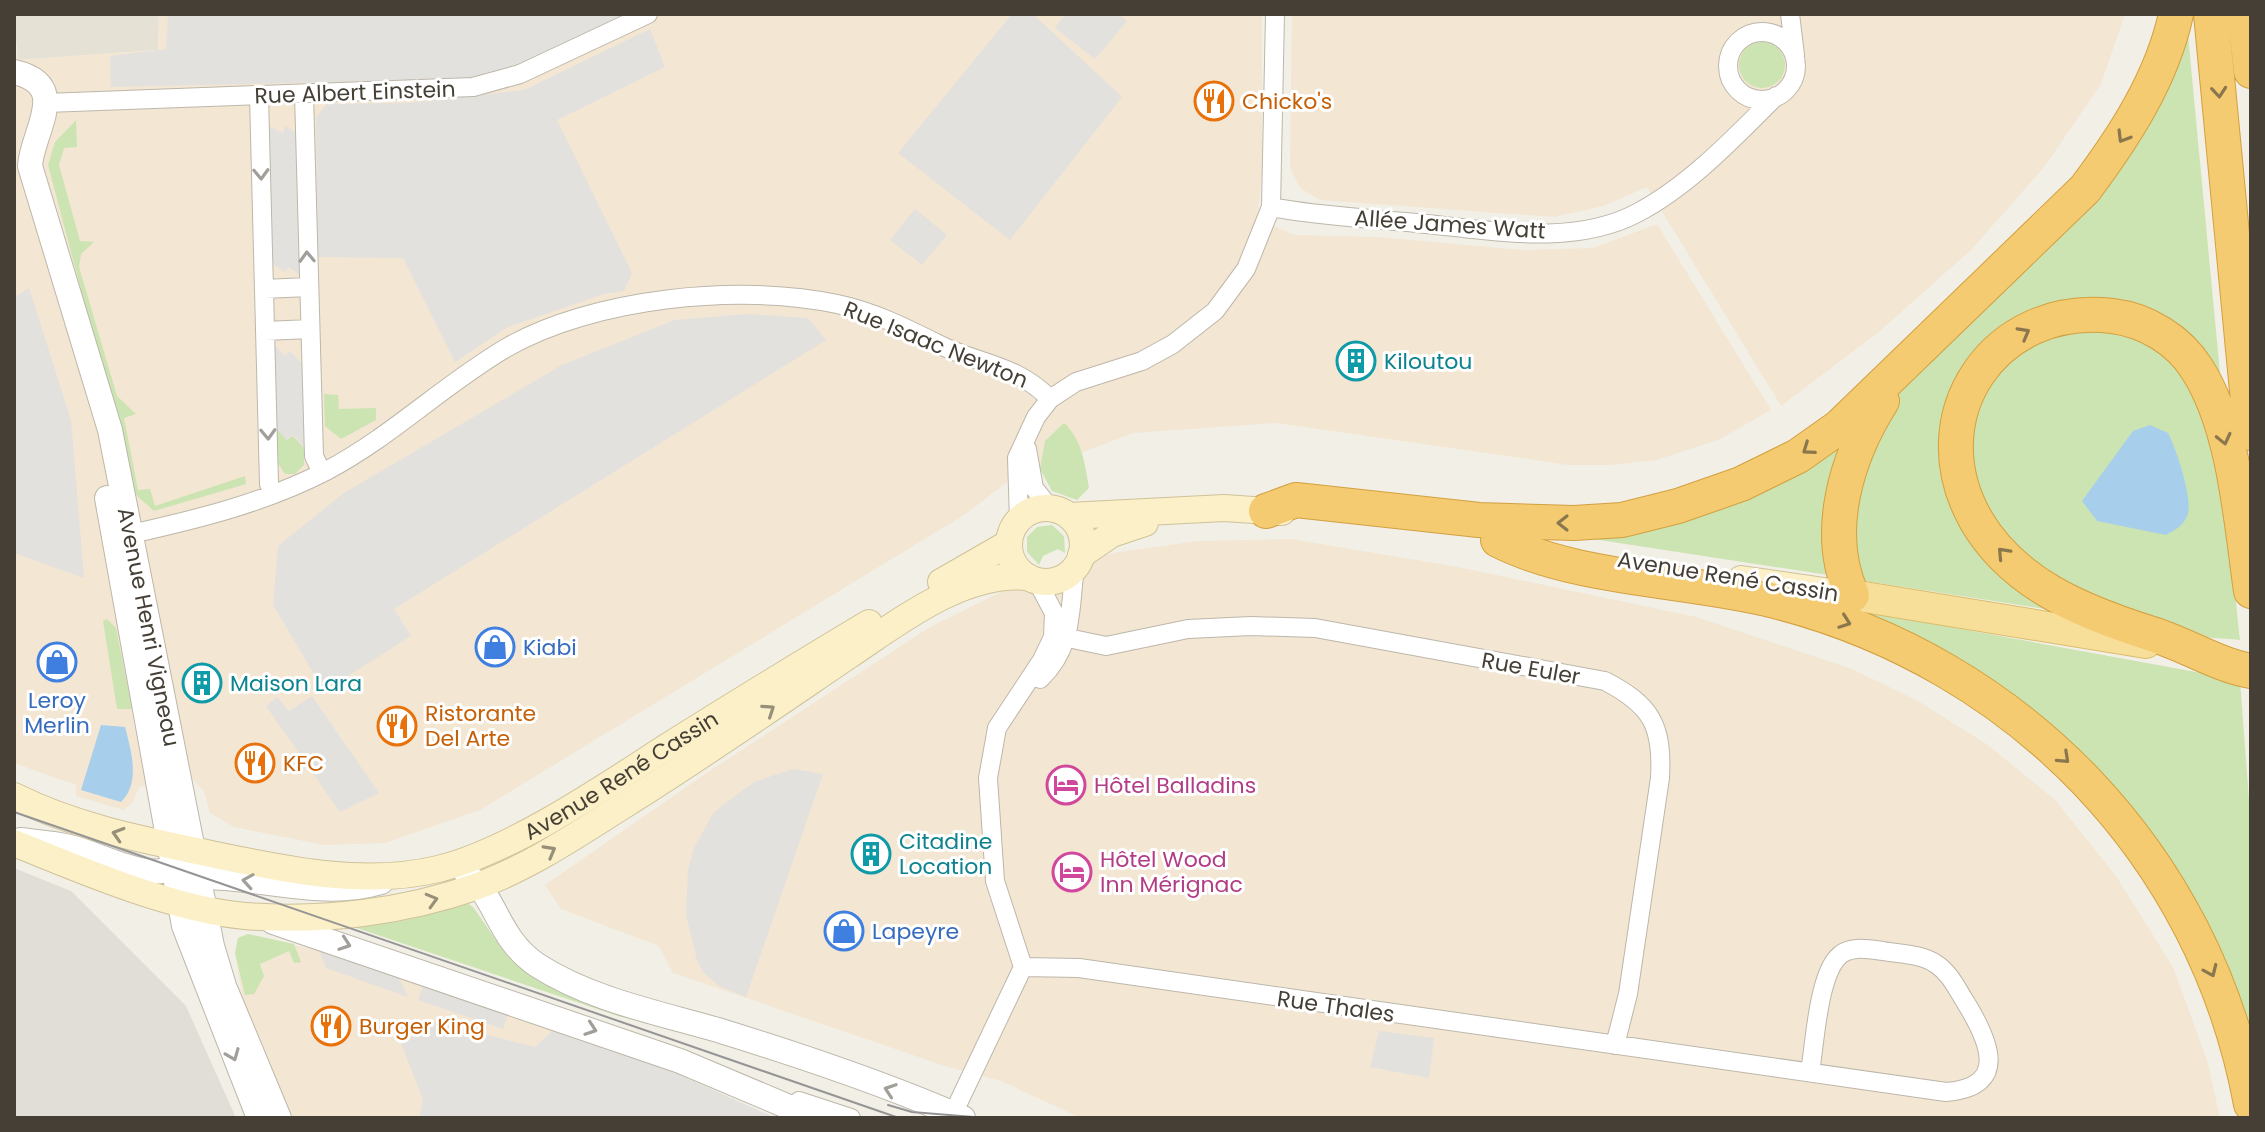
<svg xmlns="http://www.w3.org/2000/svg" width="2265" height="1132" font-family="Poppins,sans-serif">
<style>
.residential{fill:#e6e1d5}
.commercial{fill:#f3e6d3}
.industrial{fill:#e1ded8}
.green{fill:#cce4b2}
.parking{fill:#e3e1de}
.water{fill:#a7ceeb}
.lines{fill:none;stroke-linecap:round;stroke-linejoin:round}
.minor-casing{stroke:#bdb7aa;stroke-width:20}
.tertiary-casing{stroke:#bdb7aa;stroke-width:26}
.secondary-casing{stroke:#cfc299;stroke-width:28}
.primary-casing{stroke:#dbbc6b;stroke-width:32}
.motorway-casing{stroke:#d3a040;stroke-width:36}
.minor{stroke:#fff;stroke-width:18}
.tertiary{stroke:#fff;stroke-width:24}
.secondary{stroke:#fbf0c8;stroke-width:26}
.primary{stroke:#f7df9a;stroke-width:30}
.motorway{stroke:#f4cb70;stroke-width:34}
.tram{stroke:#959595;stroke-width:2}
.oneway{stroke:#8b774d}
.oneway2{stroke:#a29f9a}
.oneway3{stroke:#978f78}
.labels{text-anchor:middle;stroke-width:6;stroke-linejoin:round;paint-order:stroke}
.street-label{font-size:22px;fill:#453f36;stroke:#fff}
.food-label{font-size:22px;fill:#c56008;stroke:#fff;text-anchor:start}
.culture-label{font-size:22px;fill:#0d838f;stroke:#fff;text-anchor:start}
.shop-label{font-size:22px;fill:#366cbe;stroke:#fff;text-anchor:start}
.hotel-label{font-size:22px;fill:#b23c85;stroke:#fff;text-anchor:start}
</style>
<rect width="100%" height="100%" fill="#f2efe7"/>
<!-- residential -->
<path class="residential" d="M14,14h145l-1,36 -140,10z"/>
<!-- commercial -->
<path class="commercial" d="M159,14h1103v160l-4,36 11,14 26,11 81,2 147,13 70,-2 64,-24 114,186 -53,30 -62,20 -44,5h-43l-293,-42 -143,10 -123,47 -46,35 -484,295 -95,33 -61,2 -90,-18 -24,-14 -6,-22 -13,-13 -52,9 -7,16 -8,7 -48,-14v-11l-62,-22v-720l5,17 139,-10z
M1292,14h833l-24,70 -56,82 -73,83 -92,82 -99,75 -134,-219 -44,19 -49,11 -234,-17 -20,-12 -10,-21z
M1292,539l166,28 238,50 156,52 66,32 70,44 67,55 61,76 57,91 35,96 12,55h-1139l-80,-37 -56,-15 -272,-93 -14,-27 -98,-37 -16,-24 160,-111 225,-147 89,-44 94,-30 85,-12z
M248,934l71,17 189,63 160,56 108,48h-483l-50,-117 -8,-48 3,-15z"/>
<!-- industrial -->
<path class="industrial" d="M14,868l57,23 115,115 50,112h-222z"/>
<!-- green -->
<path class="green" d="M2186,14l35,370 -21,-33 -164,-41 -94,134 116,167 -193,-30 -15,-25 7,-74 40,-86 170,-172z
M1739 65a23 23 0 1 1 46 0a23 23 0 1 1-46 0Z
M76,120l1,27 -13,1 -5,17 21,76 14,1 -13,12 -2,13 38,129 19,18 -12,4 14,72 12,-1 5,17 90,-30 1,8 -92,27 -19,-17 -87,-329 7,-23z
M2100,329c15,4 34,6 48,13 80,42 82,217 92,298 -16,-2 -33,-1 -48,-6 -47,-13 -155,-55 -184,-91 -48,-58 -57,-131 3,-183 13,-12 30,-23 47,-27 14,-3 29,-2 42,-4z
M324,394l14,1 1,14 37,-1v12l-35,19 -16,-13z
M1064,423c18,16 21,42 25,65l-12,12 -25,-9 -12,-22 5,-28z
M276,428l11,12 6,-4 11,12v17l-9,9h-10l-8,-12z
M1847,433l-19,142 -274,-42z
M1052,525l12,11 1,17 -7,-4 -15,7 -4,9 -12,-13v-15l10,-10z
M1841,607l399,73 11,147v224l-106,-217z
M107,619l9,9 16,81h-15l-14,-88z
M464,901l9,6 35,50 16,12 128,54 -31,-6 -279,-94 49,-6 6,5 18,-4 4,-7z
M248,934l46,10 7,18 -7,1 -5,-12 -29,13 4,12 -10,18 -9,1 -10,-42 3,-15z"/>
<!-- parking -->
<path class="parking" d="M627,14l-119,58 -33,7 -364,8 -1,-31 56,-7 2,-34z
M1012,14h21l89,83 -112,143 -112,-87z
M1065,14h53l9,7 -32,38 -40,-31z
M650,29l15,38 -108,53 75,153 -8,18 -20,3 -96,33 -53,35 -52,-104 -85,-1 -2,-140 11,-13 82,-1 115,-13z
M268,126l15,7 3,-7 10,7 4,143 -11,-9 -5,5 -12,-9z
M915,209l32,26 -25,30 -32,-25z
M29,288l42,132 13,158 -70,-25v-255z
M747,314l61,4 18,22 -432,269 17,27 -87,55 -51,-86 5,-59 66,-53 218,-128 113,-45z
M274,344l11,12 5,-5 12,13 2,83 -11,-12 -6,5 -11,-12z
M312,696l67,97 -39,19 -74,-106 11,-9 12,14z
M793,769l30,5 -77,223 -27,-11 -16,-14 -6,-12 -11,-45 2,-45 6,-22 20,-36 40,-30z
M319,951l80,27 9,19 -82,-29z
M423,986l85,28 -5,15 -85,-29z
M427,1020l108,27 18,-17 115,40 108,48h-357l4,-18 -25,-65z
M1379,1031l55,7 -5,40 -59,-11z"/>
<!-- water -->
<path class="water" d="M2150,425l18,8c8,15 24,63 20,80 -3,12 -13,17 -22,22l-69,-14 -15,-20 51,-70z
M101,725l24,2c6,23 16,56 -4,75l-40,-12z"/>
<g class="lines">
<defs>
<path id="minor" d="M1790,14l5,41
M1728 66a34 34 0 1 1 68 0a34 34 0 1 1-68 0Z
M304,94l10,362 8,17
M259,96l10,388 4,10
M46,103l427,-16 47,-13 128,-60
M1271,207c48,9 96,11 145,16 70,6 155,25 221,-10 52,-27 98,-76 139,-117
M264,289l44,-2
M265,331l45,-2
M1027,449l7,39 16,20
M1019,520l-2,-62 19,-41 14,-18 26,-17 66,-21 31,-17 42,-33 31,-42 25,-62 4,-193
M131,534c67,-15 133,-31 195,-63 65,-34 117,-86 180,-123 86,-50 234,-65 331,-44 35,7 69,24 101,40 42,21 78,20 112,55
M1068,638l38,8 82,-17 63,-3 64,2 290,53c46,24 58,44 55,97l-32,216 -13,51
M1040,679c34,-33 29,-68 35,-111
M1023,967l-28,-86 -7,-103 9,-50 45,-68 11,-23 1,-24 -17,-32
M799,1101l52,17
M951,1118l72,-151 56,1 867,124c65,-5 42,-53 20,-89 -9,-14 -16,-30 -30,-39 -14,-10 -36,-10 -53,-13 -15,-2 -35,-6 -46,7 -19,22 -22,84 -27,114"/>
<g id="tertiary">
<path id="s1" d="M14,72c58,13 18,59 16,94l80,264 102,516 12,40 55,132"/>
<path d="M107,498l77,428 75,192"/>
<path d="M20,840c17,2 34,3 50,7 36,8 85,43 118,12"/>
<path d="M467,875c30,22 30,63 70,90 54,35 123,48 184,66 81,25 165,53 242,87"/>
<path d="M188,886l11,-9c62,-1 121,23 182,5"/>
<path d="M273,922l407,139 135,57"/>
</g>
<g id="secondary">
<circle cx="1046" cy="545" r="37"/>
<path d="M1069,516l155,-8 58,4"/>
<path d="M1081,555l31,-21 33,-11"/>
<path d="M1741,579l111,16"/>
<path d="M941,582l68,-39"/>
<path id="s2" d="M14,796c62,31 129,44 197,58 73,15 152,33 227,15 69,-16 164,-80 224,-119 68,-43 137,-85 207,-127"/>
<path d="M14,843c66,27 160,67 231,73 78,6 159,-4 233,-30 51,-19 97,-50 143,-79 77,-48 152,-100 227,-151 51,-34 115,-85 180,-79"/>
</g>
<path id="primary" d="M1852,595l294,48"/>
<path id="motorway" d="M2211,14l40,419
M2245,14l6,57
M1266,511l30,-11 183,20 95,3 48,-3 56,-14 63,-22 57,-28 41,-29 246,-238c39,-52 77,-110 91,-175
M1498,540c79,40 189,39 277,61 244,62 430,254 476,503
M2251,591c-10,-69 -16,-163 -54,-222 -18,-29 -51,-49 -85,-53 -117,-14 -195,100 -136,204 37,64 107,92 173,113 34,10 68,32 102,38
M1852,595c-29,-63 -5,-139 30,-194"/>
</defs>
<!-- minor casing -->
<use href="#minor" class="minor-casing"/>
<!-- tertiary casing -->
<use href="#tertiary" class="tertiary-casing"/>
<!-- secondary casing -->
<use href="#secondary" class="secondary-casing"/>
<!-- primary casing -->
<use href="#primary" class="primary-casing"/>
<!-- motorway casing -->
<use href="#motorway" class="motorway-casing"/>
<!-- minor -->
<use href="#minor" class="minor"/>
<!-- tertiary -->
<use href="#tertiary" class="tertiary"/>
<!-- secondary -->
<use href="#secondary" class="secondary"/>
<!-- primary -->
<use href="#primary" class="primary"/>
<!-- motorway -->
<use href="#motorway" class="motorway"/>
<!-- tram -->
<path class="tram" d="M14,812l885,306
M888,1105l24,7 74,6"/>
</g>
<!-- one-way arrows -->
<defs><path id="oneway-chevron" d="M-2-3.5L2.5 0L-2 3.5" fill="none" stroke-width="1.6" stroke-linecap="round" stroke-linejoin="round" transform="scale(2)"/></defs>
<g class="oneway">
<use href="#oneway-chevron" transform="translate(2219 92) rotate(85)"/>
<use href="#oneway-chevron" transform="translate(2123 137) rotate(121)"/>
<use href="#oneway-chevron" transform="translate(2024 333) rotate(-29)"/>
<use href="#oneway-chevron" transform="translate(2224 439) rotate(77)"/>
<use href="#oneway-chevron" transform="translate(1808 449) rotate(145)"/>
<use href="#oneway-chevron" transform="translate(1563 523) rotate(-180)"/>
<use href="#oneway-chevron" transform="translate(2003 553) rotate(-133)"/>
<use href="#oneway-chevron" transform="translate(1845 622) rotate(20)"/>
<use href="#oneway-chevron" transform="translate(2064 758) rotate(43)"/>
<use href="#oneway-chevron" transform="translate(2211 971) rotate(66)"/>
</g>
<g class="oneway2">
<use href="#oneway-chevron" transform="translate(261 174) rotate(88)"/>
<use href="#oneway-chevron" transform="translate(307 257) rotate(-92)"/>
<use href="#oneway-chevron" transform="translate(268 434) rotate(88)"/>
<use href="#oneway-chevron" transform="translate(248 881) rotate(-171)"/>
<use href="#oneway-chevron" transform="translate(345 944) rotate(19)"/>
<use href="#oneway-chevron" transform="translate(591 1029) rotate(19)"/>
<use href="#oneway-chevron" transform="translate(233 1055) rotate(68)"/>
<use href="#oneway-chevron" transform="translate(890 1090) rotate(-161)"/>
</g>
<g class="oneway3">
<use href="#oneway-chevron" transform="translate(769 710) rotate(-34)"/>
<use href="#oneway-chevron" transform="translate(118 834) rotate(-163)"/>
<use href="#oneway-chevron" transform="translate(550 851) rotate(-29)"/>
<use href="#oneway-chevron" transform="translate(432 900) rotate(-16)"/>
</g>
<!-- icons -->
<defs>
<symbol id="restaurant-ring" viewBox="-11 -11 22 22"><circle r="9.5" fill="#fff" stroke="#e8710a" stroke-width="1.5"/><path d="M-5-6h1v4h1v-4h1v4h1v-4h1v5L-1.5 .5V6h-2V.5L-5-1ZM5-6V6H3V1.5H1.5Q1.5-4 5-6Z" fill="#e8710a"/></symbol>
<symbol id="building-ring" viewBox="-11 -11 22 22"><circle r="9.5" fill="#fff" stroke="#0f9aa8" stroke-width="1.5"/><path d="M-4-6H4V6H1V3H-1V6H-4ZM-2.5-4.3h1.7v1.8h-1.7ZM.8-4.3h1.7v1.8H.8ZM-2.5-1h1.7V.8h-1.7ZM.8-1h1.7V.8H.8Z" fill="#0f9aa8"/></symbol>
<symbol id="shop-ring" viewBox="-11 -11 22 22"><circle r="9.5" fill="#fff" stroke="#3f7fe0" stroke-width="1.5"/><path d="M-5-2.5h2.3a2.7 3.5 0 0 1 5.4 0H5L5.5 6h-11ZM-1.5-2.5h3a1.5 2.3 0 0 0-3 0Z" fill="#3f7fe0"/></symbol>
<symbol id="hotel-ring" viewBox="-11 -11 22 22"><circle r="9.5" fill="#fff" stroke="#d1479c" stroke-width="1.5"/><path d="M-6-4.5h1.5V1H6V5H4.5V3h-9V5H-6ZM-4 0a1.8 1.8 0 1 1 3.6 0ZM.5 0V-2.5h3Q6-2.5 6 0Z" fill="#d1479c"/></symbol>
</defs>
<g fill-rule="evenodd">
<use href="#restaurant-ring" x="1192" y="79" width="44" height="44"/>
<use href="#building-ring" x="1334" y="339" width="44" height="44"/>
<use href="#shop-ring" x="473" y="625" width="44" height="44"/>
<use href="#shop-ring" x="35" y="640" width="44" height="44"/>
<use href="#building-ring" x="180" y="661" width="44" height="44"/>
<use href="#restaurant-ring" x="375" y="704" width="44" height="44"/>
<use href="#restaurant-ring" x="233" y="741" width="44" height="44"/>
<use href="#hotel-ring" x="1044" y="763" width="44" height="44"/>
<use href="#building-ring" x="849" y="832" width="44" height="44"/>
<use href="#hotel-ring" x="1050" y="850" width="44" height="44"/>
<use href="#shop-ring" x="822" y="909" width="44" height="44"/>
<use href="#restaurant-ring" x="309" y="1004" width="44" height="44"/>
</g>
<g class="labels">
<!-- street labels -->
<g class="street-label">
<text transform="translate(355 92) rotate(-2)" y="8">Rue Albert Einstein</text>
<text transform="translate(1450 224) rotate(4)" y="8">Allée James Watt</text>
<text transform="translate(936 344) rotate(22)" y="8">Rue Isaac Newton</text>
<text transform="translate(1728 576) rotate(9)" y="8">Avenue René Cassin</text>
<text dy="8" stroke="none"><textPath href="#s1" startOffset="590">Avenue Henri Vigneau</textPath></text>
<text transform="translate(1531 668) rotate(10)" y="8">Rue Euler</text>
<text dy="8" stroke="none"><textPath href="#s2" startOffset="642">Avenue René Cassin</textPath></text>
<text transform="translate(1336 1006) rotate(8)" y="8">Rue Thales</text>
</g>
<!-- food labels -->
<g class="food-label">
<text x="1242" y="109">Chicko's</text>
<text x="425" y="721">Ristorante<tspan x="425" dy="25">Del Arte</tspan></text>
<text x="283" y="771">KFC</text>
<text x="359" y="1034">Burger King</text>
</g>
<!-- culture labels -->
<g class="culture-label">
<text x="1384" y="369">Kiloutou</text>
<text x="230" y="691">Maison Lara</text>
<text x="899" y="849">Citadine<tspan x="899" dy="25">Location</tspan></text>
</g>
<!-- shop labels -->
<g class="shop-label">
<text x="523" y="655">Kiabi</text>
<text x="57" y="708" text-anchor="middle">Leroy<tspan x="57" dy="25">Merlin</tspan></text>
<text x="872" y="939">Lapeyre</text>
</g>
<!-- hotel labels -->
<g class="hotel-label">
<text x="1094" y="793">Hôtel Balladins</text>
<text x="1100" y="867">Hôtel Wood<tspan x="1100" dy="25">Inn Mérignac</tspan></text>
</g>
</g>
<!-- border -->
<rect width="2265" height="1132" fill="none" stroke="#453f36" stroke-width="32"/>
</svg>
